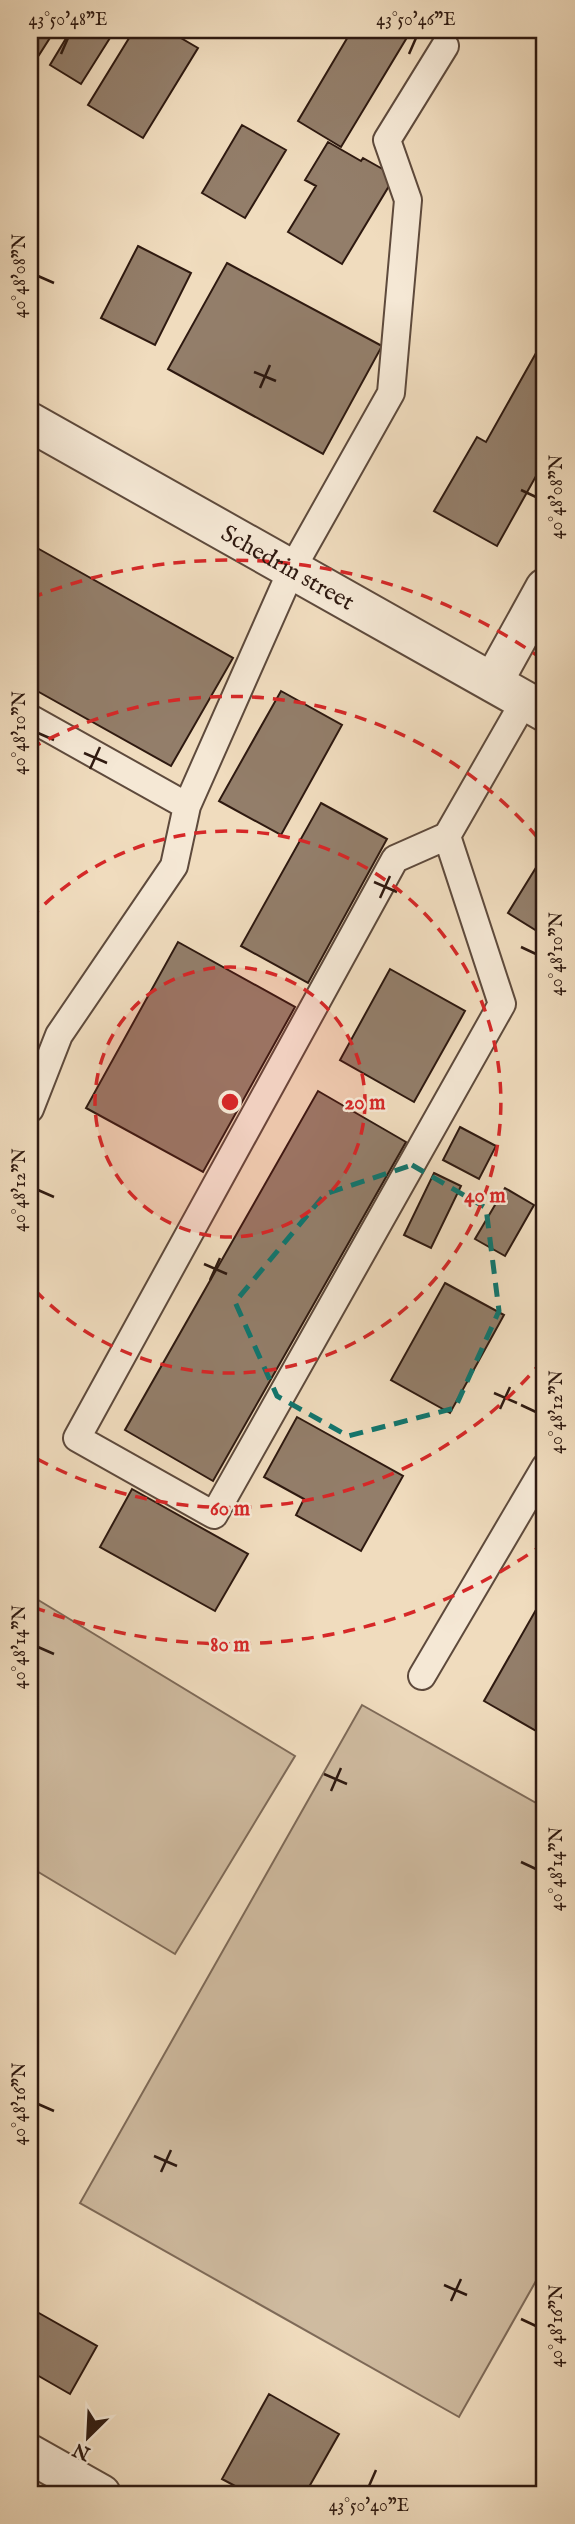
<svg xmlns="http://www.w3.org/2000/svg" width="575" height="2524" font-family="'IM FELL English',serif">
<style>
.green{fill:#cfbba0;stroke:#7e6a58;stroke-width:2}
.building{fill:#937e6a;stroke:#2e1910;stroke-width:2}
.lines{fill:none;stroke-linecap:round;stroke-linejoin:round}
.service-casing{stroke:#5e4a3c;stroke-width:30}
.minor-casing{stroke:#5e4a3c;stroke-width:42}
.tertiary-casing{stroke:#5e4a3c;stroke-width:42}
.service{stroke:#f5e8d5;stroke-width:26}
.minor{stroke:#f5e8d5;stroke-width:38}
.tertiary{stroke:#f5e8d5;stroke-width:38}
.marked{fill:none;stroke:#0f766e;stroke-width:5;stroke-dasharray:14 9;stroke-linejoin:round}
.ticks{fill:none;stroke:#2e1910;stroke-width:2.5}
.ring{fill:none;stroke:#d62828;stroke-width:3.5;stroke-dasharray:12 9}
.labels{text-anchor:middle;stroke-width:5;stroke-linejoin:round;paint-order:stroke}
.street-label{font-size:24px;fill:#2e1910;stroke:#f5e8d5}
.centre{fill:#d62828;stroke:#f5e8d5;stroke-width:3.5}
.ring-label{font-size:21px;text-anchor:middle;font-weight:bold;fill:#d62828;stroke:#f5e8d5;stroke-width:5;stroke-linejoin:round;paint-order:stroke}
.neatline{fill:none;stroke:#2e1910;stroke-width:2.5}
.ticks-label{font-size:18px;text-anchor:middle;fill:#2e1910}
</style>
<rect width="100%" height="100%" fill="#f0dcbe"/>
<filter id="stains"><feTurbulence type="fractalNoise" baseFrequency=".00286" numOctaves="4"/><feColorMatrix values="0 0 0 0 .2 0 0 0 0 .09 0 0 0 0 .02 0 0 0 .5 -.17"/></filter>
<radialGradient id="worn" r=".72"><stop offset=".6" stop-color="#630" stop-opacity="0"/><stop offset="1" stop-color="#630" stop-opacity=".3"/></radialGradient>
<!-- green -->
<path class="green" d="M30,1595l265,161 -120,198 -145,-87z
M362,1705l183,103v457l-86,152 -379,-214z"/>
<!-- building -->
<path class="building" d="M30,30h25l-16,25 -9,-6z
M71,30h44l-34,54 -31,-19z
M134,30h33l31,18 -55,90 -55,-33z
M352,30h50l7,4 -68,113 -43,-26z
M242,125l44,25 -41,68 -43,-25z
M328,142l33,19 2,-3 32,18 -53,88 -54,-32 28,-46 -11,-6z
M138,246l53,27 -36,72 -54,-27z
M227,263l155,83 -59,108 -155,-85z
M545,337v123l-48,86 -63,-35 43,-74 9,5z
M30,544l203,114 -62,108 -141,-79z
M281,691l61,34 -61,110 -62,-34z
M321,803l66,36 -79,144 -67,-37z
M545,853v83l-37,-23z
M178,942l117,65 -92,165 -117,-64z
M390,969l75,42 -51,91 -74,-42z
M318,1091l88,51 -193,339 -88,-51z
M460,1127l36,19 -17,33 -36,-19z
M434,1173l27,13 -30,62 -27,-13z
M505,1188l29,17 -29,51 -30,-17z
M445,1283l59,32 -54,98 -59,-33z
M297,1417l106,59 -42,75 -65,-36 8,-16 -40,-22z
M132,1489l116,65 -33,57 -115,-64z
M545,1594v142l-61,-35z
M30,2308l67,38 -27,48 -40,-23z
M269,2394l70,40 -34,60h-55l-28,-15z"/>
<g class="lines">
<defs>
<path id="service" d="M30,718l157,88
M447,836l55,168 -288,511 -137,-77 318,-579 52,-23 78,-136
M30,1109l29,-74 115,-169 13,-60 105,-237 99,-176 17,-193 -21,-60 58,-94
M422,1676l123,-209"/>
<path id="minor" d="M30,2454l71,40"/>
<g id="tertiary">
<path id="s1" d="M30,422l515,290"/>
<path d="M493,682l52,-94"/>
</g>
</defs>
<!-- service casing -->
<use href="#service" class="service-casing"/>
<!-- minor casing -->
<use href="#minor" class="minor-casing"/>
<!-- tertiary casing -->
<use href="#tertiary" class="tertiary-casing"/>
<!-- service -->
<use href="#service" class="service"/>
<!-- minor -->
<use href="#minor" class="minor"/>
<!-- tertiary -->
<use href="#tertiary" class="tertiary"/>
</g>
<!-- marked area -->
<path class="marked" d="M412,1165l74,43 13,103 -44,97 -107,28 -71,-40 -42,-94 90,-108z"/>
<!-- ticks -->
<path class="ticks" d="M61,54l7,-16M409,54l7,-16M38,276l16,7M254,372l22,9M260,388l10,-23M521,490l15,7M38,733l16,7M84,753l23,10M90,769l10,-22M374,882l23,10M380,898l10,-22M521,947l15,7M38,1190l16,7M204,1264l23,10M210,1280l10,-22M494,1393l23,10M521,1405l15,7M500,1409l10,-22M38,1647l16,7M324,1774l23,10M331,1791l10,-23M521,1862l15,7M38,2104l16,7M154,2156l23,10M161,2172l10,-22M444,2285l23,10M451,2301l10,-22M521,2319l15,7M369,2486l7,-16"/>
<!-- distance rings -->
<circle cx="230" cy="1102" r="135" fill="#d62828" fill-opacity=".12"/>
<g class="ring">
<circle cx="230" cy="1102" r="135"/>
<path d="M30 919A271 271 0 1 1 30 1285"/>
<path d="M543 1360A406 406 0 0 1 30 1455M30 749A406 406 0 0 1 543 844"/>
<path d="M545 1543A542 542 0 0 1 31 1606M31 598A542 542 0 0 1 545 661"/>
</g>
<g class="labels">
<!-- street labels -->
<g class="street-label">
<text dy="8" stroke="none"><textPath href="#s1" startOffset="296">Schedrin street</textPath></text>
</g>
</g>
<circle cx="230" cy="1102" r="10" class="centre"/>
<g class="ring-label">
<text x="365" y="1109">20 m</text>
<text x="485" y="1202">40 m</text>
<text x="230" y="1515">60 m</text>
<text x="230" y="1651">80 m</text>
</g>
<!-- margin -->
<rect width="575" height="2524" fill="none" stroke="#f0dcbe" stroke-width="77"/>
<!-- north arrow -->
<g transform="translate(88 2437) rotate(204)" stroke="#f5e8d5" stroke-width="5" paint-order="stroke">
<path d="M0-5L12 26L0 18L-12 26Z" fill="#2e1910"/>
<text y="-10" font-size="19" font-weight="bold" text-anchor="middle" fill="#2e1910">N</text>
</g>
<rect x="38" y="38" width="498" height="2448" class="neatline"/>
<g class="ticks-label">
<text x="68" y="25">43°50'48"E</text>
<text x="416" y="25">43°50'46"E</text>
<text transform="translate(19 276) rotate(-90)" y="6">40°48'08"N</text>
<text transform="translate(556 497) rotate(-90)" y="6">40°48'08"N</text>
<text transform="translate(19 733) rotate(-90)" y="6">40°48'10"N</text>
<text transform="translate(556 954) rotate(-90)" y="6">40°48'10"N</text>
<text transform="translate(19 1190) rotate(-90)" y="6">40°48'12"N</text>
<text transform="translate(556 1412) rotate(-90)" y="6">40°48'12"N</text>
<text transform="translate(19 1647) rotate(-90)" y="6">40°48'14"N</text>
<text transform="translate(556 1869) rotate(-90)" y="6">40°48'14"N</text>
<text transform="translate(19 2104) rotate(-90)" y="6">40°48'16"N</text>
<text transform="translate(556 2326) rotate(-90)" y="6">40°48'16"N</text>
<text x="369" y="2511">43°50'40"E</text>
</g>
<rect width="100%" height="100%" filter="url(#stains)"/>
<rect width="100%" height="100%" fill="url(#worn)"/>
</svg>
